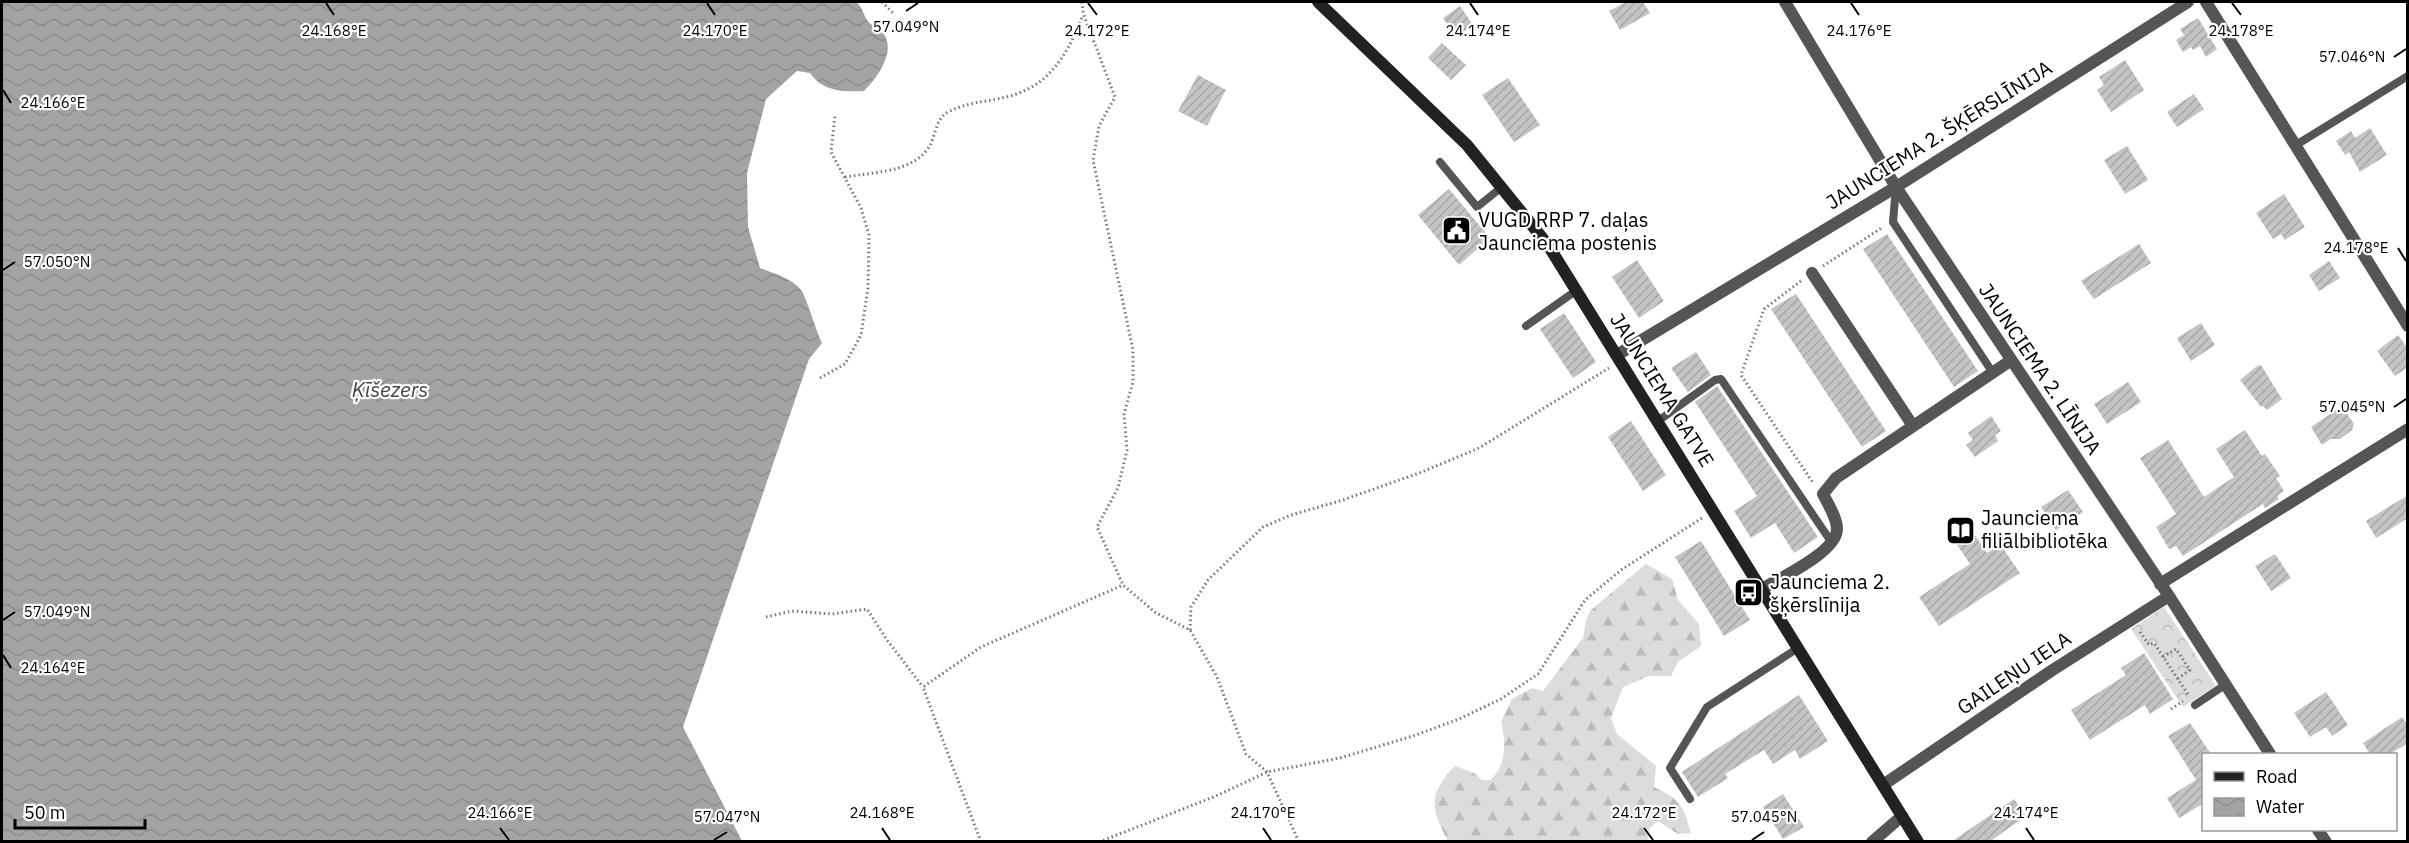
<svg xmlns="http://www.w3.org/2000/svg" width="2409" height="843" font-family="'IBM Plex Sans',sans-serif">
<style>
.forest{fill:url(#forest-firs)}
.park{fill:url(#park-crowns)}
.water{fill:url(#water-waves)}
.building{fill:url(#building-hatch)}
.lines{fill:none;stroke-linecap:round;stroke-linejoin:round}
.path{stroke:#777;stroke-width:3;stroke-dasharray:1.5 3;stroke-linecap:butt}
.service{stroke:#555;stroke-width:8}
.minor{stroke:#555;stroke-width:12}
.secondary{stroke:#222;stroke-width:12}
.ticks{fill:none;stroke:#000;stroke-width:2}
.labels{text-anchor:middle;stroke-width:4.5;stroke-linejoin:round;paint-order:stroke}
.street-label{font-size:20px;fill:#000;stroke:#fff}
.poi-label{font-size:20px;fill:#000;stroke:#fff;text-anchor:start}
.water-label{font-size:21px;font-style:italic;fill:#444;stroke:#fff}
.ticks-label{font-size:15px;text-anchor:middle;fill:#000;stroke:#fff;stroke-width:4.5;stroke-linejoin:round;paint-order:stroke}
</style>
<defs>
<pattern id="forest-firs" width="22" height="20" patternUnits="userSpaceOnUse" patternTransform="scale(1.5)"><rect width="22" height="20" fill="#dcdcdc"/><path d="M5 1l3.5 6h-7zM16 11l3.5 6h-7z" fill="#bbb"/></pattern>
<pattern id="park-crowns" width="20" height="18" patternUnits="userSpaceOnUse" patternTransform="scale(1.5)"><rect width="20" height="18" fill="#dcdcdc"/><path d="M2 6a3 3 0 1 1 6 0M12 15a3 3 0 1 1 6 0" fill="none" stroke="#bbb"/></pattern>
<pattern id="water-waves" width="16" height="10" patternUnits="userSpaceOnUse" patternTransform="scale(1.5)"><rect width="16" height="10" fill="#a3a3a3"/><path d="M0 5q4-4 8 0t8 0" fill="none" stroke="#8b8b8b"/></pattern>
<pattern id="building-hatch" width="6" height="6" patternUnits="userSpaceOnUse" patternTransform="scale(1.5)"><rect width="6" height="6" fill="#c4c4c4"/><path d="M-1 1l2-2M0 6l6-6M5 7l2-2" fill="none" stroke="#a7a7a7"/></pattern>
</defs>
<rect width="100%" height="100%" fill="#fff"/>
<!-- forest -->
<path class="forest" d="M1646,564l26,15 6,21 21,24 2,22 -23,16 -7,14h-22l-26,11 -12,31 6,16 39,32 -2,21c28,14 28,17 37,46l-13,1 -20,-13 -9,8 -1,12h-200c-18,-33 -20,-47 7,-75l19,7 8,7h8c17,-14 16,-39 11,-58l11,-23 20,-11 11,3 40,-53 3,-18 5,-10z"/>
<!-- park -->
<path class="park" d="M2164,607l52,79 -33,21 -52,-78z"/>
<!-- water -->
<path class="water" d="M2,2h854c7,5 7,13 12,19 3,5 11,7 15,12 14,18 -6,45 -19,58 -20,1 -41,1 -54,-18l-13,-2 -31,28 -19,74 1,54 12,41c14,6 32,10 41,22 5,6 15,41 21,53l-13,16 -126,368 59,114h-740z"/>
<!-- building -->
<path class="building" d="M1626,2h17l7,11 -30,17 -11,-19z
M1460,6l13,19 -17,12 -13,-19z
M2198,18l19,31 -11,8 -6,-11 -7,4 -2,-3 -8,5 -7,-12 8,-5 -4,-6z
M1442,43l24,22 -15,15 -23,-22z
M2125,60l19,30 -33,22 -14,-22 7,-5 -5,-8z
M1198,75l28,15 -19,36 -29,-15z
M1508,78l32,47 -26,17 -32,-47z
M2194,94l10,15 -27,18 -10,-15z
M2370,128l17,27 -27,17 -11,-20 -4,3 -9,-14 15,-10 4,7z
M2127,146l21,34 -23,14 -21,-34z
M1449,189l41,49 -31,27 -41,-50z
M2284,194l21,33 -20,13 -4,-6 -8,5 -17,-26z
M1887,234l91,137 -24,16 -91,-138z
M2139,244l12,19 -57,36 -13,-18z
M1637,260l27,41 -25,17 -27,-41z
M2329,261l11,17 -21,13 -10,-16z
M1796,294l90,137 -24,16 -91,-138z
M1564,313l32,49 -23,16 -33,-49z
M2201,323l14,22 -24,16 -14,-23z
M2398,335l10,14v18l-13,9 -18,-25z
M1696,352l15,23 -23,17 -17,-24z
M2261,365l21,34 -15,11 -4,-4 -2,1 -21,-27 17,-14z
M2128,382l13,20 -34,22 -13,-20z
M1717,386l101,151 -24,16 -19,-30 -24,15 -17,-27 23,-15 -62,-94z
M2342,406l12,18 -2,6 -12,9h-9l-9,6 -11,-18z
M1991,416l10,15 -6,4 3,6 -23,16 -9,-12 7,-5 -5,-7z
M1631,421l35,54 -23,16 -35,-54z
M2245,430l17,26 3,-2 15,22 -4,2 8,13 -7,5 2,3 -14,9 -2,-4 -80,52 -7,-10 -7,3 -13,-22 20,-13 -36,-56 28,-18 36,57 30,-20 -18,-28z
M2068,490l15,22 -27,18 -15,-23z
M2408,495v23l-32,20 -10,-17z
M1964,519l23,34 13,-9 20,29 -81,53 -20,-29 51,-33 -23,-34z
M1701,541l49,79 -26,16 -49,-79z
M2275,554l16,24 -20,13 -16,-25z
M2144,653l29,46 -23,15 -5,-9 -55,35 -19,-30 55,-35 -5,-7z
M2326,692l22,33 -16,11 -6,-9 -16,10 -16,-24z
M1799,695l29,46 -28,18 -5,-9 -22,14 -9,-14 -39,24 3,4 -30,19 -16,-25z
M2402,717l6,8v18l-18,11h-20l-7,-11z
M2190,723l21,31h-7v49l-25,15 -12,-20 29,-18 -28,-44z
M1783,794l21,33 -21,12 -20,-32z
M2014,799l12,17 -37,26h-38z"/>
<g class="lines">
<!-- path -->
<path class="path" d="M882,2l12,12
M1082,2l1,11 32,84 -16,29 -6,34 40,190v32l-9,32 3,36 -9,38 -21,39 26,58 33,28 34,17 27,47 29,77 21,18 32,70
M845,177c28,-5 67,-4 84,-30 7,-11 6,-28 19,-35 23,-12 48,-10 71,-19 35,-13 51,-45 64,-78
M1823,266l60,-39
M1801,281l-37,28 -23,66 72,108
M820,378l25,-14 16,-29 7,-47 1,-53 -8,-27 -30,-56 4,-37
M766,617l26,-6 40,3 35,-5 20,31 36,47
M1190,630l1,-23 17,-27 55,-53 28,-12 52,-15 79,-28 57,-24 130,-80
M2140,632l9,13 5,-2 35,53
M2163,657l13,-8 14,21 -13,9
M2171,709l12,-8
M981,842l-58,-155 58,-40 142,-62
M1099,842l117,-46 51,-24 73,-14 73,-22 46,-17 42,-20 37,-25 47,-74 36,-30 81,-52"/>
<!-- service -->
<path class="service" d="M2296,145l112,-69
M1440,162l37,45 25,-20
M1896,187l-3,35 100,151
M1526,326l51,-36
M1658,421l57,-41 6,-1 111,164
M2195,705l30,-20
M1690,799l-20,-31 37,-61 91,-59"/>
<!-- minor -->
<path class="minor" d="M1785,2l111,185 273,409 101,158
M2206,2l202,324
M1812,273l101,153
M1617,355l279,-168 292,-185
M2160,584l248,-155
M1762,589c18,-11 75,-37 75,-60 0,-11 -9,-25 -14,-35l13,-16 174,-117
M1883,785l168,-114 118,-75
M2318,830l8,12
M1872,842l30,-26"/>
<!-- secondary -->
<path class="secondary" d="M1318,2l149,143 81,100 370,597"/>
</g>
<!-- ticks -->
<path class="ticks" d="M326,3l8,12M707,3l8,12M1088,3l9,12M1470,3l8,12M1851,3l8,12M2232,3l9,12M906,11l12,-8M2394,57l12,-8M3,90l8,13M2398,248l8,13M3,270l12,-8M2394,407l12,-8M3,620l12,-8M3,655l8,13M500,828l9,12M882,828l8,12M1263,828l8,12M1644,828l9,12M2026,828l8,12M714,840l13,-8M1752,840l12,-8"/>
<!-- icons -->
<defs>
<symbol id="civic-square" viewBox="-11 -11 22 22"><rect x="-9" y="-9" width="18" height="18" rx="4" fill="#000" stroke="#fff"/><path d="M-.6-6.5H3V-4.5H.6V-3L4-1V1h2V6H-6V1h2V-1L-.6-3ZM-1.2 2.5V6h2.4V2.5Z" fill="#fff"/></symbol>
<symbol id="library-square" viewBox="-11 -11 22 22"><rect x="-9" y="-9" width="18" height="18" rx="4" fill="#000" stroke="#fff"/><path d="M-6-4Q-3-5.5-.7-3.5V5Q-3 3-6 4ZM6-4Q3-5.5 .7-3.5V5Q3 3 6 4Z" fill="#fff"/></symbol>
<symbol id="bus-square" viewBox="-11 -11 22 22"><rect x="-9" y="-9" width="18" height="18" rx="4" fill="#000" stroke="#fff"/><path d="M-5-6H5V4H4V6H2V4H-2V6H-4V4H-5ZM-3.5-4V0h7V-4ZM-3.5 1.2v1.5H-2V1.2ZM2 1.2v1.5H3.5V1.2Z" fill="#fff"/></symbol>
</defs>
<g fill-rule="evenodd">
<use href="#civic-square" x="1440" y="214" width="33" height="33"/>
<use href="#library-square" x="1944" y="514" width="33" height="33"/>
<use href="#bus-square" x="1732" y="576" width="33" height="33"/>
</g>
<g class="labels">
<!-- street labels -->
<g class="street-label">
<text transform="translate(1939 135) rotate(-32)" y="7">JAUNCIEMA 2. ŠĶĒRSLĪNIJA</text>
<text transform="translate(2040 369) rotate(56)" y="7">JAUNCIEMA 2. LĪNIJA</text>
<text transform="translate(1662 390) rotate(58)" y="7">JAUNCIEMA GATVE</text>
<text transform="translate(2014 673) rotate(-34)" y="7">GAILEŅU IELA</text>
</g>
<!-- poi labels -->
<g class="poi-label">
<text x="1478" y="227">VUGD RRP 7. daļas<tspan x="1478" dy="23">Jaunciema postenis</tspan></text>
<text x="1981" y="525">Jaunciema<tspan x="1981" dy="23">filiālbibliotēka</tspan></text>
<text x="1770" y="589">Jaunciema 2.<tspan x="1770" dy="23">šķērslīnija</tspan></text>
</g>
<!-- water labels -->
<g class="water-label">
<text x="390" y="397">Ķīšezers</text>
</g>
</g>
<g class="ticks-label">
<text x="906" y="32">57.049°N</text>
<text x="334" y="36">24.168°E</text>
<text x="715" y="36">24.170°E</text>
<text x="1097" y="36">24.172°E</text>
<text x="1478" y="36">24.174°E</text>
<text x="1859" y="36">24.176°E</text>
<text x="2241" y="36">24.178°E</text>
<text x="2352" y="62">57.046°N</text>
<text x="53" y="108">24.166°E</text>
<text x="2356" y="253">24.178°E</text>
<text x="57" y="267">57.050°N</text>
<text x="2352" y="412">57.045°N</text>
<text x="57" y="617">57.049°N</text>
<text x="53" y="673">24.164°E</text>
<text x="500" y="818">24.166°E</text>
<text x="882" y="818">24.168°E</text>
<text x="1263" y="818">24.170°E</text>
<text x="1644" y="818">24.172°E</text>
<text x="2026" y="818">24.174°E</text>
<text x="727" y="822">57.047°N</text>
<text x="1764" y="822">57.045°N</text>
</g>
<!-- border -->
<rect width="2409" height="843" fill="none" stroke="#000000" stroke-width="6"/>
<!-- legend -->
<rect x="2202" y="753" width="195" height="78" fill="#ffffff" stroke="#999999" stroke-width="1.5"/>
<rect x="2214" y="772" width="30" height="9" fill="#222222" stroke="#999999" stroke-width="1.5"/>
<text x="2256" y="783" font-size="18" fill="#000000">Road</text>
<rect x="2214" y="798" width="30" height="18" fill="url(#water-waves)" stroke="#999999" stroke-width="1.5"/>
<text x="2256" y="813" font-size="18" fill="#000000">Water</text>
<!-- scale -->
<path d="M15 819v9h130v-9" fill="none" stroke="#000000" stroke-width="3"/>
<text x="24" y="819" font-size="18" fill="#000000" stroke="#ffffff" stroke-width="4.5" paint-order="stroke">50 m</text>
</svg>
